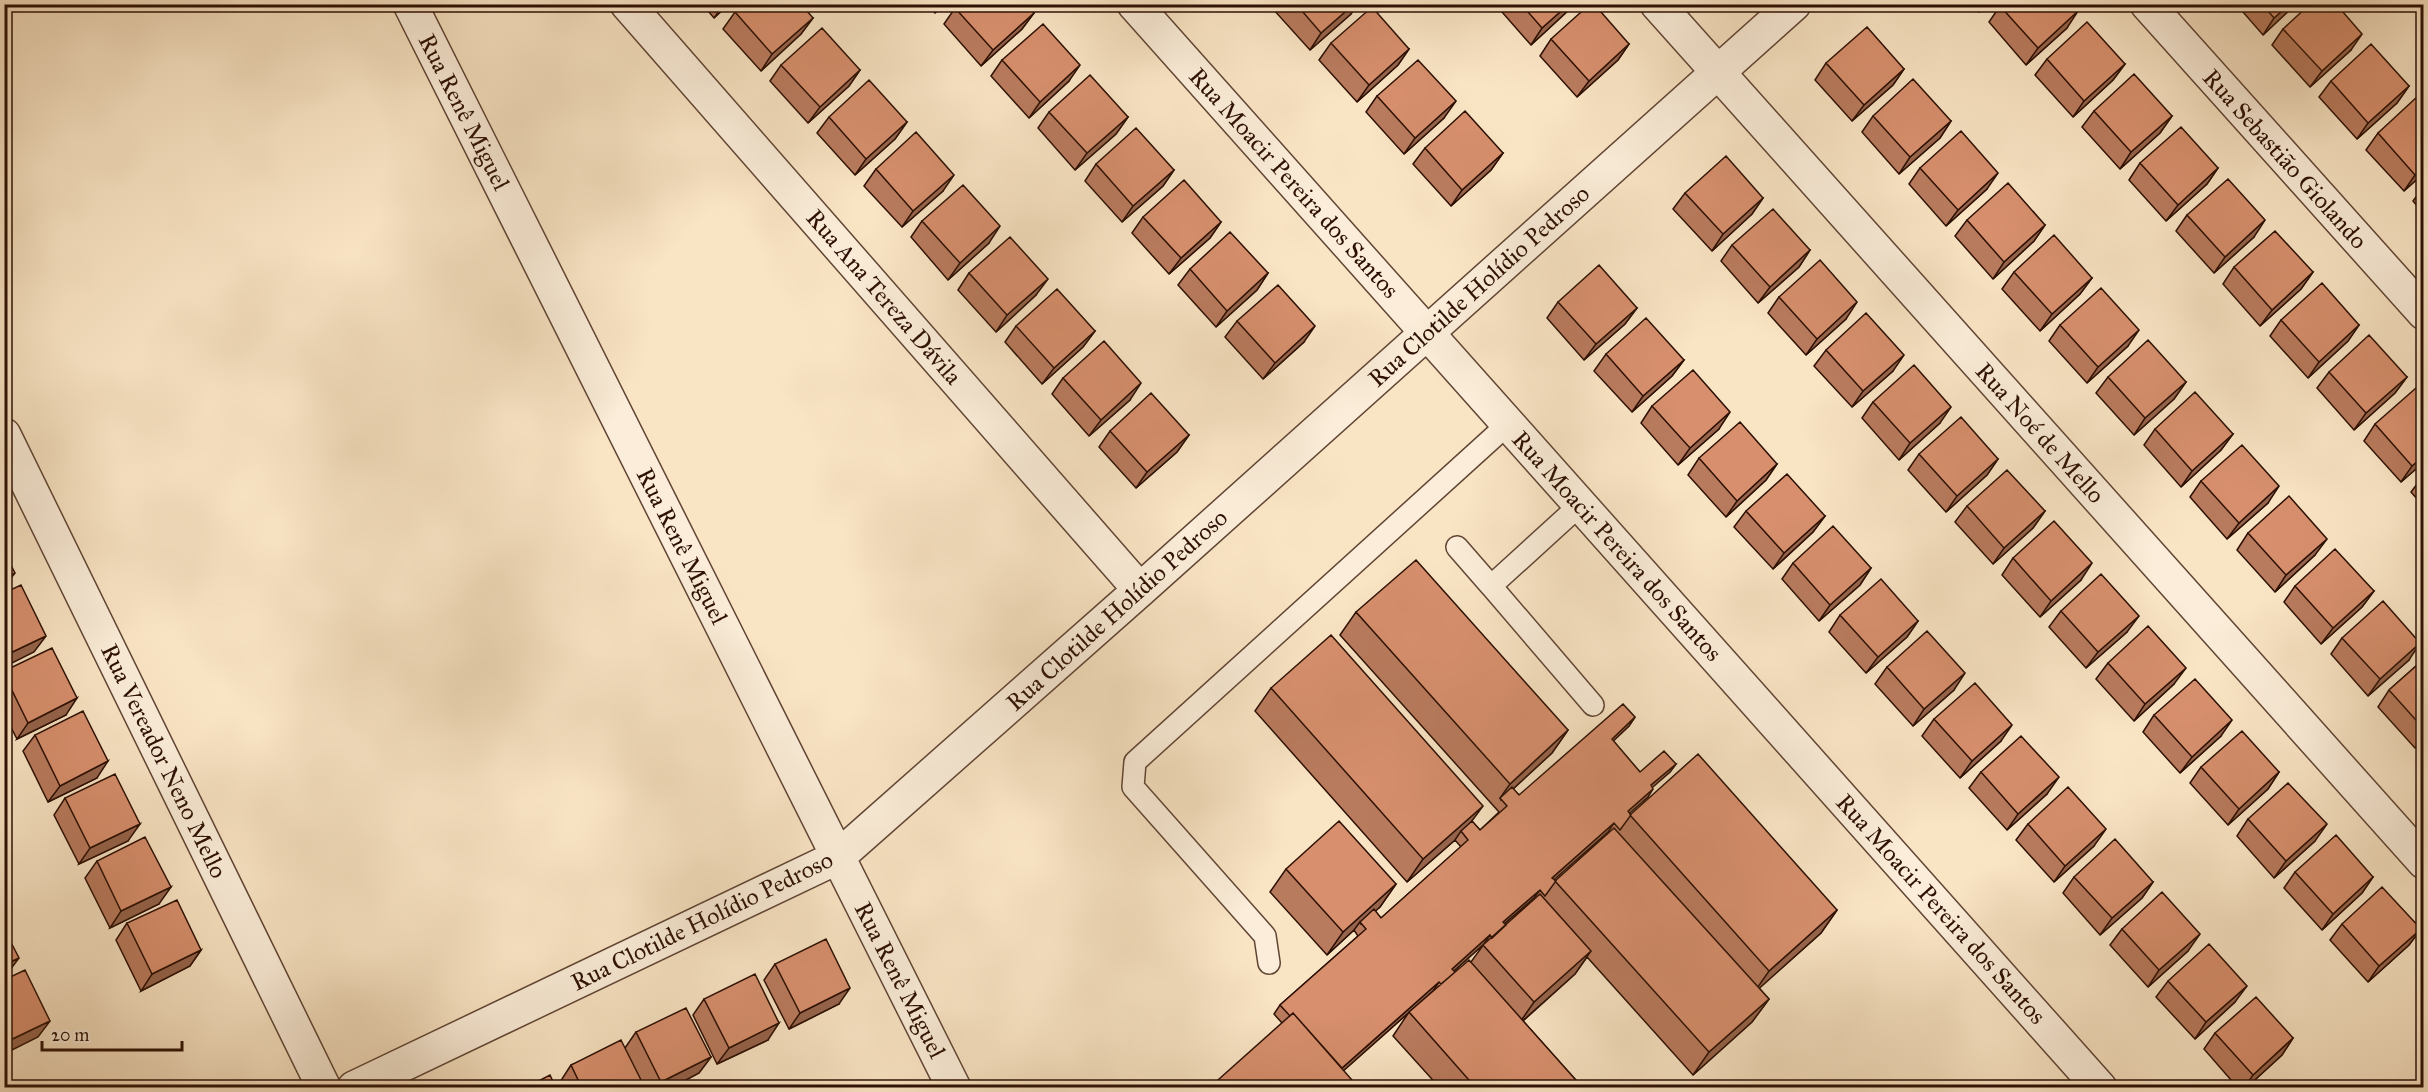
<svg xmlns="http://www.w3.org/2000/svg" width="2428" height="1092" font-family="'IM FELL Great Primer',serif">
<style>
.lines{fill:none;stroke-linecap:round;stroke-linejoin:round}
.service-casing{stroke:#604534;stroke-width:24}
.minor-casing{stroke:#604534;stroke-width:36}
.service{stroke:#fbedd9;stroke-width:21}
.minor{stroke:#fbedd9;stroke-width:33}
.wall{fill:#b97b5e;stroke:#2d1004;stroke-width:1.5;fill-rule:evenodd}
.shaded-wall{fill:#96644c;stroke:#2d1004;stroke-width:1.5}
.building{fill:#d78f6d;stroke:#2d1004;stroke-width:1.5}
.labels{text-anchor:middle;stroke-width:4.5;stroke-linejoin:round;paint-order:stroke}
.street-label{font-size:24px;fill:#2d1004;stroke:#fbedd9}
</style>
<rect width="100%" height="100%" fill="#f9e4c4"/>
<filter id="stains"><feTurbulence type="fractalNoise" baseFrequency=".00333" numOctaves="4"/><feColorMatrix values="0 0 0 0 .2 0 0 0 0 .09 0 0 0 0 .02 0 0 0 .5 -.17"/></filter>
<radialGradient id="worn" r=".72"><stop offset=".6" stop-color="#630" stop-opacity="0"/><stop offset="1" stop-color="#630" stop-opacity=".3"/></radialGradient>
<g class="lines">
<defs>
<path id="service" d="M1580,505l-89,81 102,119
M1457,547l34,39
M1269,963l-4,-27 -132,-149 2,-25 373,-338"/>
<path id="minor" d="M410,4l544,1084
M627,4l513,586
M1134,4l966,1084
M1657,4l767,858
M2147,4l277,309
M4,435l320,653
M354,1088l484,-231 302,-267 654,-586"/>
</defs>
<!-- service casing -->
<use href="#service" class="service-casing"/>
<!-- minor casing -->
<use href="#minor" class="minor-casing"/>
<!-- service -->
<use href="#service" class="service"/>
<!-- minor -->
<use href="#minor" class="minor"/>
</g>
<!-- wall -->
<path class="wall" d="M702,4h27l-15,14z
M927,4h18l-10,9z
M1274,4h83l-6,10 -41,36 -38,-42z
M1495,4h79l-3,4 -40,37z
M1972,4h16l-9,8z
M2236,4h60l-33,31z
M2000,6l67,22 -41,37 -37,-43z
M955,8l79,5 -12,16 -41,37 -37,-42z
M735,12l78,6 -12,16 -40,37 -38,-42z
M2283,29l68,21 -41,37 -38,-42z
M1551,39l78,5 -11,16 -41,37 -37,-41z
M1331,43l78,6 -11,16 -41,37 -38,-42z
M2047,59l78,5 -12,16 -40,37 -38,-42z
M1002,60l67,21 -40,37 -38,-42z
M1826,63l78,6 -11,16 -41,36 -37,-41z
M781,65l79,5 -11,16 -41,37 -38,-42z
M2331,81l78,5 -12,17 -40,36 -38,-42z
M1377,96l67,22 -40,36 -38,-42z
M2424,102v71l-20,18 -38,-41 12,-17z
M2094,111l78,5 -12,17 -40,36 -38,-42z
M1049,112l79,5 -12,17 -41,36 -37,-42z
M1873,116l78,5 -11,17 -41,36 -37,-42z
M829,117l78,5 -12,17 -40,36 -38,-42z
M1425,148l78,5 -12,17 -40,36 -38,-42z
M2140,163l78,5 -11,16 -41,37 -37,-41z
M1096,164l78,6 -11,16 -41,36 -37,-41z
M1920,168l67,21 -41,37 -37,-42z
M876,169l67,22 -41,36 -38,-41z
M2424,186v28l-11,-13z
M1685,193l78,5 -11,16 -40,37 -39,-42z
M2187,215l67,22 -40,36 -38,-42z
M1143,217l78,5 -11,16 -41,36 -37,-41z
M1967,220l78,5 -11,16 -41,38 -38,-43z
M922,221l67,22 -41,37 -37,-43z
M1732,245l78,5 -11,17 -41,36 -37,-42z
M2234,267l79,5 -12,17 -41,37 -37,-42z
M1190,269l78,4 -11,17 -41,37 -38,-42z
M2014,272l78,6 -12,16 -40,37 -38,-42z
M969,273l67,22 -40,37 -38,-42z
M1779,297l67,22 -40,36 -38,-42z
M1558,302l79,6 -12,16 -41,36 -37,-42z
M2281,320l78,5 -11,16 -40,37 -38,-42z
M1237,321l67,21 -41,37 -38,-42z
M2060,325l68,21 -41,37 -38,-42z
M1016,326l79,5 -12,16 -41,37 -37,-42z
M1826,350l67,21 -41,36 -38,-41z
M1606,354l78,6 -12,16 -40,36 -38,-41z
M2329,372l78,5 -12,16 -41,37 -37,-42z
M2108,377l78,5 -12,17 -40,36 -38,-42z
M1063,378l67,22 -41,36 -37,-42z
M2424,396v66l-23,20 -37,-41 11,-17z
M1873,402l67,21 -41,37 -37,-42z
M1652,406l67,23 -41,36 -37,-42z
M2155,429l78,5 -12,16 -40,37 -37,-42z
M1110,431l79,4 -12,17 -41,36 -37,-41z
M1919,454l79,5 -11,16 -41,37 -38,-42z
M1699,458l78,6 -11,16 -40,37 -38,-42z
M2424,475v32l-13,-15z
M2201,481l67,22 -41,36 -37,-42z
M1967,506l78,5 -12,17 -40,36 -38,-42z
M1746,511l79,5 -12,16 -40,37 -39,-42z
M2248,533l67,22 -40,37 -38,-42z
M2013,558l68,22 -41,37 -38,-42z
M1793,563l78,5 -11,17 -41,36 -37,-42z
M2295,586l79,5 -12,16 -41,37 -37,-42z
M2061,611l66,21 -41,36 -37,-41z
M1356,612l212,118 -16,23 -39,36 6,6 116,-78 -6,9 -16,15 27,31 36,-8 -6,8 -18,15 -4,10 -19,16 2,2 206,95 -16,23 -62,55 10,11 -17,23 -59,53 -106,-118 -12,17 -52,47 60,67h-143l-47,-52 16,-24 24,-21 -89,79 -62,-47 -8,-9 6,-9 78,-69 -4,-6 -27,25 -57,-63 16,-23 110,15 -16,23 -5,4 6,7 80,-71 -6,-7 -48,42 -152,-171 16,-23 201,133 8,9 19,-18 -159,-177zM1608,832h1l-53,49 -2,-2zM1534,898l1,1 -29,26 -1,-2zM1484,944l-13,18 -16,10 -1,-1z
M1840,615l78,6 -11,16 -41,36 -37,-41z
M2342,638l67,22 -41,36 -37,-42z
M2424,659v82l-9,7 -37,-41 11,-17z
M2108,663l66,21 -40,37 -38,-42z
M1887,667l67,23 -41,36 -38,-42z
M4,671l62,44 -49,24 -13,-25z
M2154,715l67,21 -41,37 -37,-41z
M1934,719l67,22 -41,37 -38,-42z
M35,735l62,43 -49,24 -25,-51z
M2201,767l78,5 -11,17 -40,36 -38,-42z
M1981,772l66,22 -40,36 -38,-42z
M65,798l63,43 -49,23 -25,-49z
M2248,819l67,22 -41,37 -37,-42z
M2028,824l66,22 -40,36 -38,-42z
M97,861l62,43 -49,24 -25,-50z
M2295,872l78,5 -11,16 -40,37 -38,-42z
M2074,877l79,5 -11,16 -42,37 -37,-42z
M127,923l74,27 -11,16 -49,25 -25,-51z
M2342,924l79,5 -12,16 -41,37 -38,-42z
M2122,929l66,22 -40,36 -38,-42z
M775,964l64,40 -50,25 -25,-49z
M2168,981l67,21 -40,37 -39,-42z
M704,999l64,41 -51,24 -24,-49z
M636,1032l75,25 -12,16 -28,15h-108l-3,-6 11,-17 54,-17z
M2215,1033l78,5 -11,17 -36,33h-8l-34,-39z"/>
<!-- shaded-wall -->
<path class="shaded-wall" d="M724,4h5l-15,14z
M941,4h4l-10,9z
M1354,4h3l-6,10 -41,36 11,-17z
M1569,4h5l-3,4 -40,37 11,-17z
M1985,4h3l-9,8z
M2290,4h6l-33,31 11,-17z
M2078,11l-11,17 -41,37 12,-17z
M1034,13l-12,16 -41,37 12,-16z
M813,18l-12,16 -40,37 11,-17z
M2362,34l-11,16 -41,37 12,-16z
M1629,44l-11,16 -41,37 12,-16z
M1409,49l-11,16 -41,37 12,-17z
M2125,64l-12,16 -40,37 11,-16z
M1080,65l-11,16 -40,37 11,-16z
M1904,69l-11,16 -41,36 12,-16z
M860,70l-11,16 -41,37 12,-16z
M2409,86l-12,17 -40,36 11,-16z
M1456,101l-12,17 -40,36 11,-16z
M2172,116l-12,17 -40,36 11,-17z
M1128,117l-12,17 -41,36 12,-17z
M1951,121l-11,17 -41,36 11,-17z
M907,122l-12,17 -40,36 11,-16z
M1503,153l-12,17 -40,36 11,-16z
M2424,167v6l-20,18 11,-16z
M2218,168l-11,16 -41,37 12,-16z
M1174,170l-11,16 -41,36 11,-16z
M1998,173l-11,16 -41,37 12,-16z
M954,175l-11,16 -41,36 11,-16z
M1763,198l-11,16 -40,37 11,-17z
M2265,220l-11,17 -40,36 11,-16z
M1221,222l-11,16 -41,36 12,-16z
M2045,225l-11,16 -41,38 11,-17z
M1000,226l-11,17 -41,37 12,-17z
M1810,250l-11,17 -41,36 12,-16z
M2313,272l-12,17 -41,37 12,-16z
M1268,273l-11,17 -41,37 11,-16z
M2092,278l-12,16 -40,37 12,-17z
M1048,279l-12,16 -40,37 11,-17z
M1857,302l-11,17 -40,36 11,-16z
M1637,308l-12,16 -41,36 12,-16z
M2359,325l-11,16 -40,37 11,-16z
M1315,326l-11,16 -41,37 12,-16z
M2139,330l-11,16 -41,37 11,-16z
M1095,331l-12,16 -41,37 12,-16z
M1904,355l-11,16 -41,36 11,-16z
M1684,360l-12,16 -40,36 11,-16z
M2407,377l-12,16 -41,37 12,-17z
M2186,382l-12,17 -40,36 11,-17z
M1141,383l-11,17 -41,36 12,-16z
M1951,407l-11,16 -41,37 11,-17z
M1730,412l-11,17 -41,36 12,-17z
M2233,434l-12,16 -40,37 11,-16z
M1189,435l-12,17 -41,36 11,-16z
M2424,456v6l-23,20 11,-16z
M1998,459l-11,16 -41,37 11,-16z
M1777,464l-11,16 -40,37 11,-16z
M2279,486l-11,17 -41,36 12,-16z
M2045,511l-12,17 -40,36 11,-16z
M1825,516l-12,16 -40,37 11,-16z
M2327,539l-12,16 -40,37 11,-17z
M2092,563l-11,17 -41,37 11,-16z
M1871,568l-11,17 -41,36 11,-16z
M15,573l-11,14v-9z
M2374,591l-12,16 -41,37 12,-16z
M2139,616l-12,16 -41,36 12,-16z
M1918,621l-11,16 -41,36 12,-16z
M46,636l-12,16 -30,15v-11z
M2420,643l-11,17 -41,36 12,-17z
M2186,668l-12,16 -40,37 11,-17z
M1965,673l-11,17 -41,36 11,-17z
M77,698l-11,17 -49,24 11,-16z
M1635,717l-6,9 -23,22 6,-9z
M2232,720l-11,16 -41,37 12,-16z
M2012,725l-11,16 -41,37 12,-17z
M1568,730l-16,23 -51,47 -1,-2 10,-14z
M2424,736v5l-9,7z
M108,761l-11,17 -49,24 12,-16z
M1676,764l-6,8 -25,22 6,-9z
M2279,772l-11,17 -40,36 11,-16z
M2059,777l-12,17 -40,36 11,-16z
M1653,789l-5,8 -26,23 6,-9z
M1483,806l-17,23 -5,2 -6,9 -48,42 16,-23z
M1614,823l-6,9 -61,54 5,-8z
M140,824l-12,17 -49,23 11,-16z
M2327,824l-12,17 -41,37 12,-17z
M2106,829l-12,17 -40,36 11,-16z
M2373,877l-11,16 -40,37 11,-16z
M2153,882l-11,16 -42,37 12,-17z
M1396,884l-16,23 -19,17 -1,-2 -6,8 -27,25 16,-23z
M171,887l-12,17 -49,24 11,-17z
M1540,890l-6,8 -37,32 6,-8z
M1837,910l-16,23 -68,61 16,-23z
M2421,929l-12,16 -41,37 11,-16z
M2200,934l-12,17 -40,36 11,-17z
M1490,935l-6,9 -38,34 6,-9z
M201,950l-11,16 -49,25 11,-17z
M1591,951l-16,23 -57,51 16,-23z
M19,958l-12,16 -3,2v-11z
M1439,982l-6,9 -100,89 6,-9z
M2247,986l-12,16 -40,37 11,-17z
M850,988l-11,16 -50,25 11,-16z
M1769,999l-17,23 -59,53 16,-23z
M50,1021l-12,16 -34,17v-11z
M779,1023l-11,17 -51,24 12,-16z
M2293,1038l-11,17 -36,33h-2l9,-13z
M711,1057l-12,16 -28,15h-14l4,-6z"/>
<!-- building -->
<path class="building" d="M744,4h57l12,14 -41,36 -37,-42z
M958,4h68l8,9 -41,37 -38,-42z
M1296,4h58l-33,29z
M1521,4h48l-27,24z
M1590,4h4l35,40 -40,37 -38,-42z
M2002,4h70l6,7 -40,37 -38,-42z
M2262,4h28l-16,14z
M2310,4h26l26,30 -40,37 -39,-42z
M1372,7l37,42 -40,36 -38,-42z
M2087,22l38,42 -41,37 -37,-42z
M1043,24l37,41 -40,37 -38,-42z
M1867,27l37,42 -40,36 -38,-42z
M822,28l38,42 -40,37 -39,-42z
M2371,44l38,42 -41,37 -37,-42z
M1418,60l38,41 -41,37 -38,-42z
M2134,74l38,42 -41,36 -37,-41z
M1090,75l38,42 -41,36 -38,-41z
M1913,79l38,42 -41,36 -37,-41z
M869,80l38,42 -41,37 -37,-42z
M2418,96l6,6v65l-9,8 -37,-42z
M1465,111l38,42 -41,37 -37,-42z
M2181,127l37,41 -40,37 -38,-42z
M1136,128l38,42 -41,36 -37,-42z
M1961,131l37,42 -40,37 -38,-42z
M916,132l38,43 -41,36 -37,-42z
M1726,156l37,42 -40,36 -38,-41z
M2228,179l37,41 -40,37 -38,-42z
M1184,180l37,42 -40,36 -38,-41z
M2008,183l37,42 -41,37 -37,-42z
M963,185l37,41 -40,37 -38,-42z
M1773,209l37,41 -40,37 -38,-42z
M2275,231l38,41 -41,38 -38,-43z
M1230,232l38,41 -41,38 -37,-42z
M2054,235l38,43 -40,36 -38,-42z
M1010,237l38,42 -41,36 -38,-42z
M1820,260l37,42 -40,37 -38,-42z
M1599,265l38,43 -41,36 -38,-42z
M2322,283l37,42 -40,37 -38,-42z
M1278,285l37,41 -40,37 -38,-42z
M2101,288l38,42 -41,37 -38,-42z
M1057,289l38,42 -41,37 -38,-42z
M1866,313l38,42 -41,36 -37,-41z
M1646,318l38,42 -41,36 -37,-42z
M2369,335l38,42 -41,36 -37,-41z
M2148,340l38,42 -41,36 -37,-41z
M1104,341l37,42 -40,37 -38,-42z
M1914,365l37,42 -41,36 -37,-41z
M1693,370l37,42 -40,36 -38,-42z
M2416,388l8,8v60l-12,10 -37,-42z
M2195,392l38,42 -41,37 -37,-42z
M1151,393l38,42 -42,37 -37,-41z
M1961,417l37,42 -41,37 -38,-42z
M1740,422l37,42 -40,37 -38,-43z
M2242,445l37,41 -40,37 -38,-42z
M2007,470l38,41 -41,37 -37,-42z
M1787,474l38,42 -41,37 -38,-42z
M2289,496l38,43 -41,36 -38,-42z
M2054,521l38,42 -41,38 -38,-43z
M1833,526l38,42 -41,37 -37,-42z
M2335,549l39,42 -41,37 -38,-42z
M4,552l11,21 -11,5z
M1416,560l152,170 -58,54 -154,-172z
M2101,574l38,42 -41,36 -37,-41z
M1881,579l37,42 -40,36 -38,-42z
M21,585l25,51 -42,20v-63z
M2383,601l37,42 -40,36 -38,-41z
M2148,626l38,42 -41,36 -37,-41z
M1927,631l38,42 -41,36 -37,-42z
M1331,635l152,171 -60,53 -152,-171z
M52,648l25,50 -49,25 -24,-49v-3z
M2424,659v70l-35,-39z
M2195,679l37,41 -40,37 -38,-42z
M1975,683l37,42 -40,36 -38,-42z
M1623,704l12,13 -23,22 28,33 24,-21 12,13 -25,21 2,4 -25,22 3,4 -11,15 -6,-7 -62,55 4,3 -11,15 -5,-6 -37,32 3,3 -14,13 -2,-3 -38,34 3,3 -14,12 -2,-2 -97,86 -49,-55 -3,3 -10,-11 86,-76 -6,-7 14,-13 7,9 87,-78 -7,-9 11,-10 8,9 27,-24 -7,-8 12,-11 7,8z
M83,711l25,50 -48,25 -25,-51z
M2242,731l37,41 -40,37 -38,-42z
M2021,736l38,41 -41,37 -37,-42z
M1698,754l139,156 -68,61 -139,-156z
M115,774l25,50 -50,24 -25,-50z
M2288,783l39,41 -41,37 -38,-42z
M2068,787l38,42 -41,37 -37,-42z
M1339,821l57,63 -53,48 -57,-63z
M1614,828l155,171 -60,53 -154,-171z
M2336,835l37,42 -40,37 -38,-42z
M145,837l26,50 -50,24 -24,-50z
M2115,839l38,43 -41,36 -38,-41z
M2382,887l39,42 -42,37 -37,-42z
M2162,892l38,42 -41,36 -37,-41z
M1540,894l51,57 -57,51 -51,-57z
M177,900l24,50 -49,24 -25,-51z
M4,929l15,29 -15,7z
M826,939l24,49 -50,25 -25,-49z
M2209,944l38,42 -41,36 -38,-41z
M1469,960l114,128h-107l-67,-76z
M25,970l25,51 -46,22v-63z
M755,974l24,49 -50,25 -25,-49z
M2256,997l37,41 -40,37 -38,-42z
M686,1008l25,49 -50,25 -25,-50z
M1293,1013l66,75h-150z
M621,1040l24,48h-63l-11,-23z
M550,1075l6,13h-31z"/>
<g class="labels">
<!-- street labels -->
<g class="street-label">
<text transform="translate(464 112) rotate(63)" y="8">Rua Renê Miguel</text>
<text transform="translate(2285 159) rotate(48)" y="8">Rua Sebastião Giolando</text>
<text transform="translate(1294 183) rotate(48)" y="8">Rua Moacir Pereira dos Santos</text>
<text transform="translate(1479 286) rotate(-42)" y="8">Rua Clotilde Holídio Pedroso</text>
<text transform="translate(884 297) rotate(49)" y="8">Rua Ana Tereza Dávila</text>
<text transform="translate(2040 433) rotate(48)" y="8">Rua Noé de Mello</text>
<text transform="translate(682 546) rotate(63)" y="8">Rua Renê Miguel</text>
<text transform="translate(1617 546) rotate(48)" y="8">Rua Moacir Pereira dos Santos</text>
<text transform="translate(1117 610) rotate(-42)" y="8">Rua Clotilde Holídio Pedroso</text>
<text transform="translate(164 761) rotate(64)" y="8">Rua Vereador Neno Mello</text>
<text transform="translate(1941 909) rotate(48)" y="8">Rua Moacir Pereira dos Santos</text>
<text transform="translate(702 921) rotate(-26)" y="8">Rua Clotilde Holídio Pedroso</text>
<text transform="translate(900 980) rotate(63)" y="8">Rua Renê Miguel</text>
</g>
</g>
<!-- margin -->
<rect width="2428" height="1092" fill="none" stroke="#f9e4c4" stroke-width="24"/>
<rect x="6" y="6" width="2416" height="1080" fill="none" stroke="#2d1004" stroke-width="3"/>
<rect x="12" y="12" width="2404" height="1068" fill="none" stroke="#2d1004" stroke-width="1.5"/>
<!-- scale -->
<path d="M42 1041v9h140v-9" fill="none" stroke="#2d1004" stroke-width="3"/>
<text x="51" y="1041" font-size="18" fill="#2d1004" stroke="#fbedd9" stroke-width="4.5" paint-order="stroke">20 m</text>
<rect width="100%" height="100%" filter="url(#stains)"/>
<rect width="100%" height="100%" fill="url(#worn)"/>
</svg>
